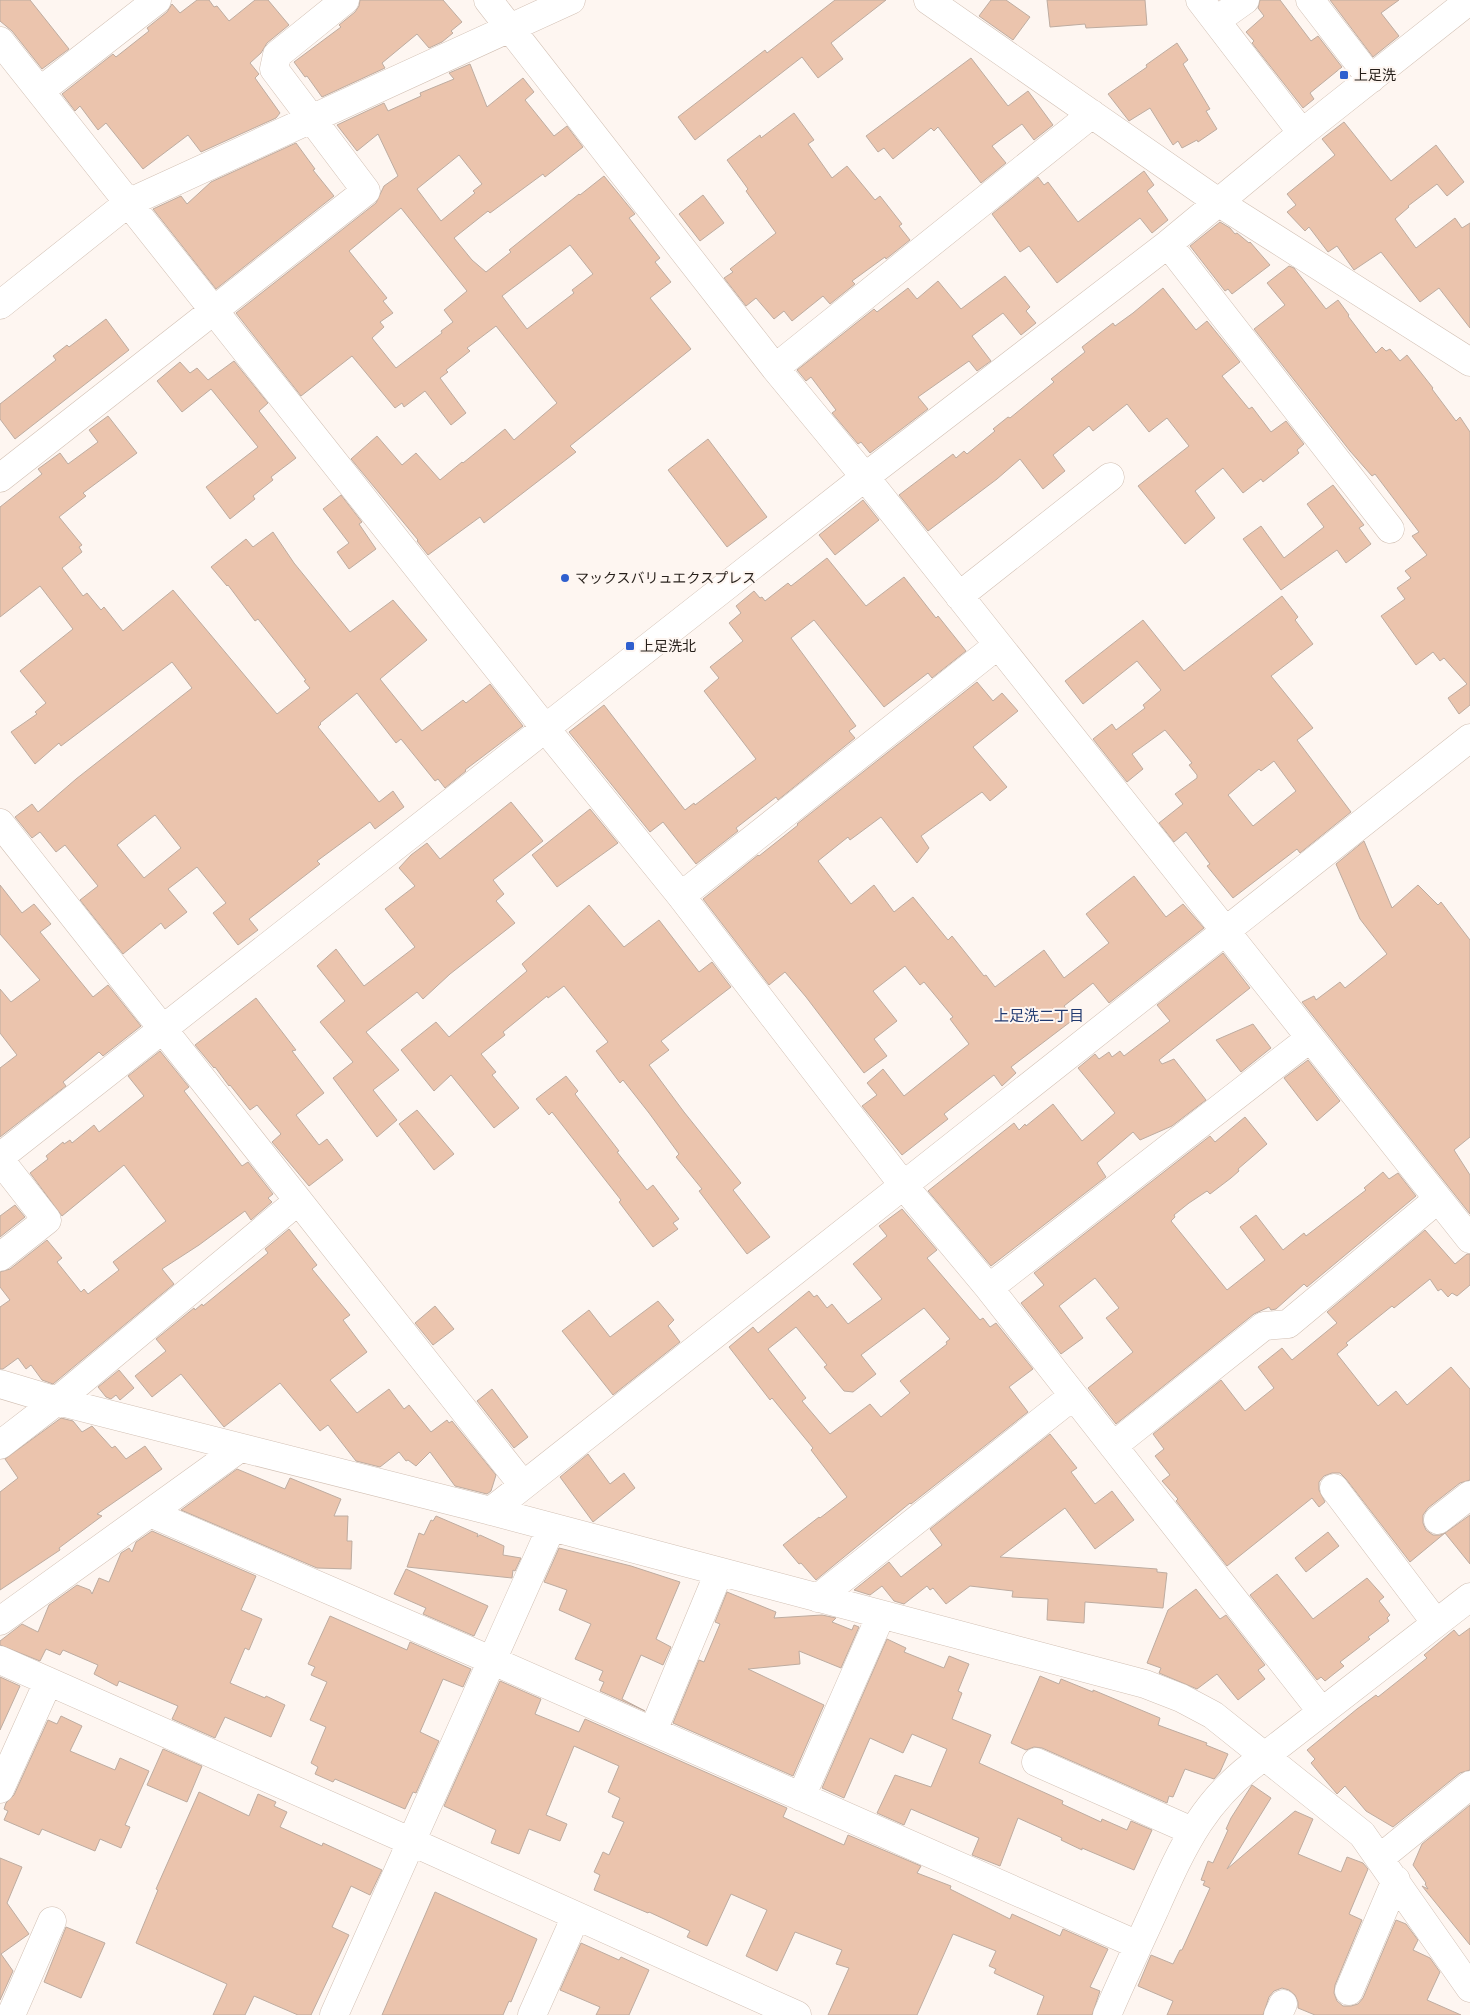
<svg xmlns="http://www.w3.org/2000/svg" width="1470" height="2015" font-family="'Playfair Display','Noto Sans JP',serif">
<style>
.building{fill:#ebc4ad;stroke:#beaca0;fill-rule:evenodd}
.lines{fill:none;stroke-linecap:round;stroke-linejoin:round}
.minor-casing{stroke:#d2c0b4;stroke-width:29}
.minor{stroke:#fff;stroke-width:28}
.poi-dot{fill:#2f5fce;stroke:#fef6f1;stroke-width:2}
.labels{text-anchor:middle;stroke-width:4;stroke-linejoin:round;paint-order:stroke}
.poi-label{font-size:14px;fill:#261f1a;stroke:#fef6f1;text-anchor:start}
.neighbourhood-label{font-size:15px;fill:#203970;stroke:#fef6f1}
</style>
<rect width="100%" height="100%" fill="#fef6f1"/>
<!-- building -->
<path class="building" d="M0,0h30l39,49 -27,20 -30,-38 -12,-10z
M197,0h12l5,7 3,-1 12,15 26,-21h13l21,25 -22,18 -6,10 -11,10 9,11 -4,4 25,35 -4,5 -75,34 -13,-17 -45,34 -37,-46 -8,7 -18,-24 -5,5 -13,-17 51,-40 3,3 33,-26 -2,-3 20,-16 5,-8 8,9z
M360,0h83l19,22 -11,9 2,2 -11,9 -13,6 -12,-14 -35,29 3,5 -63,29 -15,-21 -2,1 -11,-15 47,-35 -2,-2 16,-13 4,-6z
M835,0h51l-55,43 12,16 -25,19 -16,-21 -107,83 -17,-23 87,-67 2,3z
M991,0h15l24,17 -17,23 -34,-24z
M1047,0h98l2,25 -61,3 -1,-4 -35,3z
M1260,0h20l31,41 7,-5 24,31 -32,26 4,6 -11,9 -51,-65 2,-2 -8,-9 18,-16 -6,-8z
M1330,0h69l-18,13 18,23 -26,21z
M1177,43l11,17 -5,4 27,45 -4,2 11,18 -19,13 -1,-2 -15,8 -4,-7 -5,4 -23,-37 -21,13 -21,-27 39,-27 -1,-2z
M971,58l37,48 20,-15 25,34 -19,15 -12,-16 -30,22 14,17 -25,20 -43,-56 -4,4 -3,-3 -38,31 -9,-11 -6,4 -12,-16z
M470,64l17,43 36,-29 11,14 -9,8 29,36 13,-10 16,21 -38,30 -2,-3 -53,39 -2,-2 -34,27 18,22 14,12 25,-20 -2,-2 70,-56 1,1 24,-19 31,38 -6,4 31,40 -5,4 16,20 -21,16 41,51 -121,97 6,6 -92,71 -4,-6 -52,38 -11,-14 1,-1 -67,-81 26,-23 25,29 14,-12 24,27 22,-18 1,1 42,-34 9,11 43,-37 -5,-6 -56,-71 -29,22 3,3 -24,19 2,2 -8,6 26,35 -15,12 -26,-34 -21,16 -2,-4 -7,5 -43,-52 -51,40 -65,-83 140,-110 8,-17 14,-10 -20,-42 -21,17 -20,-26 47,-22 4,8 33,-15 -1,-3 34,-14 -5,-6zM459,155l23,29 -9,7 2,2 -34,28 -24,-32zM401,208l66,83 -23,19 9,12 -12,9 1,2 -46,35 -24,-30 12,-11 -4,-5 13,-9 -10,-12 4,-3 -38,-47zM570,245l23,29 -21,16 2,3 -47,36 -25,-33z
M794,113l20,27 -6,4 24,34 15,-12 28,34 5,-4 22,28 -3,2 11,14 -24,19 -1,-2 -33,24 3,3 -25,20 -7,-8 -31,25 -8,-10 -10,8 -18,-21 -10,8 -22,-28 9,-6 -3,-3 46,-36 -30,-42 2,-2 -21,-29 33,-25 1,3z
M1344,122l47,59 45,-36 28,37 -17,14 -10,-12 -29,22 1,1 -14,12 21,29 39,-30 7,10 8,-5v105l-31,-40 -19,14 -39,-50 -27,18 -17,-24 -9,6 -19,-25 -4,4 -18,-19 9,-7 -9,-11 48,-39 -13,-16z
M296,143l19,26 -2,1 21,26 -118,93 -63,-80 28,-13 6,8 24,-22z
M1144,171l10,14 -7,6 21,29 -16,13 -12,-15 -83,65 -28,-37 -9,6 -28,-38 46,-37 6,8 4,-3 30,40z
M703,195l21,28 -24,18 -21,-27z
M1220,222l10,6 5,6 2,-1 12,10 1,-1 20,23 -38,29 -4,-5 -3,2 -35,-45z
M1289,266l5,2 32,41 12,-9 11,15 -1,1 28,37 6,-6 4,4 4,-2 10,12 7,-6 26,33 -1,1 24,32 4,-4 10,15v273l-11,9 -11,-16 19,-14 -23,-26 -4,3 -7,-9 -17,13 -35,-49 24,-17 -8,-11 14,-10 -6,-7 22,-16 -15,-19 7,-4 -44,-58 -3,2 -22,-25 -96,-122 31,-24 -18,-22z
M1005,276l25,31 -4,4 10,12 -15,12 -18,-22 -31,23 19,25 -14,10 -8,-10 -51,36 10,12 -58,44 -9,-11 -3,2 -26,-31 4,-3 -25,-33 -5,4 -9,-11 77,-61 3,3 31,-24 9,11 21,-18 23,28z
M1163,288l33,42 11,-9 22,27 11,14 -18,14 27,33 3,-2 19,25 15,-11 18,23 -7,6 2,3 -36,29 -2,-3 -18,14 -20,-25 -28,23 20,27 -30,26 -47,-58 51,-40 -22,-28 -18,14 -22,-28 -34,27 -4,-5 -36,29 12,16 -22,18 -23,-30 -23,20 -69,52 -29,-36 54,-41 3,4 8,-7 3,3 28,-23 -2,-2 15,-12 2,1 44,-36 -3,-3 34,-27 -3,-5 31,-24 2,3 18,-13z
M106,319l23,31 -114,89 -15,-20v-15l56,-44 -3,-4 14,-11 2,2z
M234,361l34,42 -9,8 37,47 -25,19 2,3 -20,16 2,3 -25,20 -24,-32 52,-40 -47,-58 -29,23 -25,-31 23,-19 10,11 7,-5 11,12z
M108,416l29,37 -54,40 3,3 -27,21 23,28 -3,2 3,5 -20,16 21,28 4,-3 14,17 3,-3 19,24 50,-41 104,124 33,-26 -6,-7 2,-1 -48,-61 -3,2 -27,-36 -1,1 -16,-19 35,-28 7,8 20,-15 21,31 56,69 43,-32 34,40 -47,39 42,52 41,-31 3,3 24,-19 33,42 -58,44 1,1 -21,17 -7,-9 -3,2 -34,-42 -5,4 -39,-50 -37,30 1,1 -3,3 61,75 14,-11 11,16 -29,22 -5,-7 -53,39 3,3 -71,55 9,11 -20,15 -25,-32 13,-10 -29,-36 -29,22 19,23 -22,17 -4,-6 -38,31 -43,-54 18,-14 -33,-41 -9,7 -16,-20 -8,6 -17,-21 17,-13 6,8 38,-33 116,-91 -20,-26 -111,84 -2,-3 -24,21 -24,-32 26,-18 -2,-2 11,-9 -26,-32 53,-42 -33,-43 -40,31v-110l42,-33 -4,-5 22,-16 8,11 30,-22 -9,-12zM155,815l26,33 -37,30 -27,-33z
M708,439l59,78 -40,30 -59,-77z
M1333,485l31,40 -5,3 12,16 -25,19 -9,-13 -56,40 -38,-51 18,-13 23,32 40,-31 -17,-23z
M341,495l21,27 -3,2 17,25 -27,20 -12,-17 12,-9 -26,-34z
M863,500l16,20 -44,35 -16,-20z
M827,558l39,48 38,-29 32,41 2,-2 28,35 -34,27 -4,-5 -44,34 -70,-87 -23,18 65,88 -7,5 6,7 -77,62 -2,-3 -40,31 2,3 -42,33 -33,-42 -13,10 -81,-100 35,-27 81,105 9,-7 1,2 61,-46 -52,-68 15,-13 -9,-11 33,-26 -14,-18 12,-10 -5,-7 18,-15 6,7 2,-1 3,4 23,-18 3,3z
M1282,596l16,21 -3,3 18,24 -42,32 42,52 -16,12 54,72 -51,41 -3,-4 -64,49 -26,-32 3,-2 -24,-32 -12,10 -15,-19 24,-19 -8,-10 22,-16v-3l-8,-10 3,-2 -27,-33 -33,24 11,15 -16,13 -34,-43 19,-15 4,6 29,-22 -2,-3 18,-15 -24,-29 -54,43 -18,-23 78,-61 41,51zM1274,761l22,30 -43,35 -25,-31 31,-26 2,2z
M977,682l16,19 9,-8 16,18 -45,36 34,40 -17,14 -8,-9 -61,44 8,12 -12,15 -36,-46 -31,23 -2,-3 -30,24 33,43 23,-19 20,27 19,-15 35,43 4,-4 32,40 2,-1 9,12 49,-37 20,28 45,-35 -23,-29 48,-38 32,41 17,-13 21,24 -95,75 -16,-20 -29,23 10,13 -63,48 5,6 -14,13 -8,-11 -50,39 4,5 -46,36 -40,-49 15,-11 -10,-12 16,-14 21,27 65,-52 -19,-25 3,-2 -29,-35 -4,3 -15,-19 -32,25 24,30 -23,18 13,17 -23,17 -58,-76 -21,-25 -16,13 -66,-86 55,-44 1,1 39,-31 -1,-1z
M511,802l32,39 -50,39 11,14 -8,7 19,22 -65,51 -27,25 -6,-7 -51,40 33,38 -26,20 24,30 -20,17 -44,-59 20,-16 -33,-40 25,-21 -28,-35 19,-17 28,37 51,-39 -30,-38 30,-23 -16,-18 12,-13 16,-12 13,16z
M590,809l28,34 -61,44 -25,-32z
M1364,841l28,67 26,-23 20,20 3,-3 29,38v197l-16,13 16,25v39l-168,-212 12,-6 2,4 24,-18 5,6 42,-34 -27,-35 -24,-55z
M0,885l22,28 12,-9 17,20 -11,8 53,65 15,-12 33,41 -38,30 -4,-4 -36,30 3,4 -66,51v-69l17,-13 -17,-22v-44l11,13 29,-22 -40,-46z
M589,905l35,42 35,-27 40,52 13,-10 19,25 -70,54 8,9 -20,15 35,47 57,71 -8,7 37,47 -23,17 -48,-63 3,-2 -26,-32 3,-3 -30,-41 -26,-33 -3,3 -24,-32 12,-9 -44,-56 -16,12 -1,-2 -44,36 2,3 -24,19 15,18 -4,3 27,33 -25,20 -43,-53 -17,16 -33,-41 35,-28 13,15 78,-66 -5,-7z
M1223,953l27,35 -91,72 3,4 12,-5 32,41 -34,26 -32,14 -7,-8 -36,31 9,14 -115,89 -63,-75 86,-68 5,7 6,-6 1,2 27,-22 29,37 33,-28 -37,-45 17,-14 4,5 10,-7 3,5 8,-6 4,5 46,-35 -13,-16z
M256,998l40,52 -4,1 32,42 -28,22 23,30 8,-6 16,21 -34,26 -37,-44 9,-8 -24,-29 -7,5 -20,-25 -1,1 -14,-19 -1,1 -19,-23z
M1253,1024l18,24 -30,24 -25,-32z
M160,1051l29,36 -5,4 32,41 26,34 6,-4 25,32 -5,4 4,4 -21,18 -6,-9 -46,34 -37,24 12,15 -121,100 -11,-4 -11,-15 -5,4 -8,-11 -15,11h-3v-62l10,-7 -10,-13v-15l10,-3 37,-29 15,18 -5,4 24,30 3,-3 4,5 31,-24 -6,-8 53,-41 -42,-56 -62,51 -32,-43 18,-14 -2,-3 17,-14 1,2 6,-4 2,3 22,-18 5,7 45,-36 -16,-20z
M1308,1060l32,41 -23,20 -33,-43z
M566,1076l12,15 -3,3 44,57 -2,1 30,38 6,-5 26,34 -6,4 5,6 -25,18 -34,-45 2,-2 -69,-88 -3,3 -13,-16z
M417,1110l37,44 -20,16 -35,-46z
M1245,1117l22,27 -29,25 1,2 -8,7 -21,16 -3,-3 -18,12 -15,12 1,2 -4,4 56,69 38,-30 -25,-33 16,-12 27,35 21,-17 2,3 60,-46 -2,-2 19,-16 6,7 9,-6 18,23 -109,91 -3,-3 -28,25 -5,1 -2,-3 -15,7 -138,110 -28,-36 45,-36 -27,-34 13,-10 -24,-30 -36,28 24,32 -22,16 -40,-51 23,-18 -10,-12 176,-137 5,6z
M15,1205l10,12 -25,20v-21z
M902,1209l35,41 -10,8 53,62 3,-2 7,9 6,-4 37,46 -24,18 19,25 -117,92 -1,-1 -94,77 -15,-17 -2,1 -16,-19 36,-28 1,1 27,-21 -36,-47 2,-2 -41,-50 -2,2 -41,-53 24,-20 5,6 51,-42 5,6 3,-2 10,13 5,-4 16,20 34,-25 -29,-35 34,-28 -8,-10zM924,1308l26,31 -4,3 1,2 -47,37 10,12 -29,24 -11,-13 -40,30 -28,-33 4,-3 -38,-49 28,-22 31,38 -3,2 20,24 9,1 23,-18 -15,-19z
M289,1229l28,36 -5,4 38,46 -7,5 24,32 -37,28 27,33 32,-24 15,20 5,-4 22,27 16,-12 2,3 3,-2 44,54 -5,16 -4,3 -32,-8 -25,-34 -14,14 -8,-6 -2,1 -7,-9 -19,15 -24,-6 -28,-36 -8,6 -40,-48 -56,44 -43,-53 -29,23 -17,-21 31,-25 -10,-12 38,-31 1,2 7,-6 1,2 65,-53 -3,-4z
M1425,1230l30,34 12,-10h3v31l-13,11 -5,-3 -4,4 -7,-8 -3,2 -8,-12 -36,29 -2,-2 -46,37 2,2 -11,9 41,52 18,-15 11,14 44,-38 19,22v91l-10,3 -32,25 -5,7v8l3,7 7,5h7l5,-2 -35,29 -64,-83 -6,-6h-8l-8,3 -5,6v8l6,12 -6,5 -7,-9 -85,68 -51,-65 2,-2 -16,-18 8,-6 -15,-19 9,-7 -11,-15 68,-54 24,31 29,-23 -16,-21 24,-19 10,12 45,-37 -10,-11z
M658,1301l16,19 -6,6 12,16 -67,53 -51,-64 27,-21 21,27z
M435,1306l19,23 -21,16 -18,-22z
M119,1370l15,18 -14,12 -4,-5 -5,4 -5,-2 -8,-10z
M492,1389l36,48 -14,11 -37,-47z
M61,1418l12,3 9,11 10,-6 20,22 3,-2 11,13 19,-13 17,23 -65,45 5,2 -43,32 1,2 -60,40v-98l18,-14 -13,-19z
M1050,1434l27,34 -6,4 24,32 17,-13 22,29 -39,29 -30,-41 -65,49 157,12v3l10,1 -4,35 -78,-6 -1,21 -37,-3 1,-21 -36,-2 1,-6 -43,-5 -24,18 -13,-16 -3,2 -3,-4 -23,18 -10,-3 -12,-15 -12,9 -16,-5 35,-28 12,15 41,-32 -12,-16z
M588,1454l22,30 14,-11 11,15 -42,34 -33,-45z
M237,1469l48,20 5,-11 51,21 -7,17h14l-1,25h5l-1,28 -34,-1 -136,-58z
M1470,1515v49l-25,-31z
M436,1516l42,18 -1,3 3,-2 24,11 -1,9 18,3 -6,13 -2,-1 -1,8 -105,-11 12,-34 5,2 7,-15 2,1z
M152,1531l104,45 -15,34 21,9 -13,31 -4,-2 -15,35 35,15 1,-2 19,9 -14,32 -46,-20 -10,21 -43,-19 6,-13 -59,-25 -2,5 -23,-12 4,-9 -35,-15 -3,5 -14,-6 -6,12 -40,-16v-4l22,-17 16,8 11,-27 28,-20 13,5 2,4 7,-16 10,4 12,-29 8,-5 3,4 4,-10z
M1328,1532l11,14 -33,26 -11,-14z
M559,1548l72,18 49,16 -24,57 15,8 -8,18 -22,-10 -19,44 23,12 -45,-20 4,-9 -5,-2 4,-9 -28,-12 16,-35 -32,-14 8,-20 -23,-8z
M406,1569l82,37 -14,30 -51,-22 3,-6 -32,-14z
M1277,1574l36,45 54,-41 17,19 -5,4 11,14 -3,3 2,3 -21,16 2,2 -30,23 4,4 -19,15 -4,-4 -4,3 -67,-85z
M1196,1589l24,30 6,-4 39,50 -7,5 7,9 -27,21 -21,-26 -20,15 -38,-16 2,-5 -14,-5 21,-53z
M727,1592l49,20 -2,6 48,-3 14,3 -4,4 20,8 2,-5 5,2 -18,41 -42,-17 1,13 -52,5 76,36 -31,71 -120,-53 26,-63 5,2 16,-38 -5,-2z
M330,1616l77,34 3,-8 61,27 -8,18 -20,-8 -23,53 19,9 -23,52 -3,-1 -8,17 -70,-30 -2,3 -18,-8 3,-7 -7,-4 15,-36 -16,-7 17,-38 -16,-7 4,-8 -7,-3z
M1470,1628v142l-10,3 -67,54 -27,-16 -21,-25 -8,8 -26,-31 4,-4 -8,-9 50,-41 19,-14 2,2 49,-39 -3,-3 30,-25 5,6z
M887,1639l19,9 -2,4 40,16 5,-12 20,8 -11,27 4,2 -10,26 39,16 -12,28 84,38 -1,3 39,18 1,-3 25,11 4,-9 21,9 -18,40 -52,-22v2l-21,-10 1,-2 -44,-20 -18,48 -28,-11 7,-17 -68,-29 -7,16 -27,-12 18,-38 36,12 16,-38 -35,-15 -9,19 -33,-15 -26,60 -22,-10z
M1040,1676l19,8 2,-5 32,13v-2l67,28 -2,7 49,18 -1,2 22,9 -8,18 -6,7 -29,-10 -12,28 -4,-1 -2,7 -125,-55 -8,-1 -8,3 -15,-7z
M0,1677l20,9 -20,44z
M500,1681l41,18 -6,15 44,18 6,-13 202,89 -4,9 17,8 44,20 4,-10 73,31 -4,7 34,13 -1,3 60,30 2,-5 48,22 3,-7 45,20 -18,38 10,4 -8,24h-55l7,-19 -50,-23 2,-4 -7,-3 7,-15 -43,-17 -36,81h-89l21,-47 -13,-4 6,-14 -47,-18 -18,39 -31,-15 21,-46 -36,-16 -24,52 -20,-9 3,-6 -41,-19 -1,1 -54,-23 6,-15 -6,-3 9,-20 6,3 15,-33 -12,-5 8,-19 -12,-6 11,-26 -45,-20 -28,69 21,9 -7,17 -31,-12 -10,25 -28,-11 5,-13 -52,-24z
M61,1716l21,10 -12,25 45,19 5,-12 29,13 -24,54 5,2 -9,21 -21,-9 -5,12 -53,-22 -3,6 -35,-15 4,-9 -4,-2 2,-6 8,-8 34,-75 9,4z
M163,1749l39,17 -15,36 -40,-17z
M1252,1785l19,13 -44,71 68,-58 18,8 -15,35 43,18 6,-15 16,6 5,6 -19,45 13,6 -27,65 -1,8 3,8 6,5h8l7,-2 5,-6 33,-78 10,4 12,16 -5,10 17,8 10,14 -13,28 34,15h-146l-17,-7v-6l-3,-7 -6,-5 -7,-2 -8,3 -5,6 -6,18h-96l6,-14 -35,-15 13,-31 22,9 7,-14h2l28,-62 -7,-3 2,-4 -4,-1 7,-19 5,2 15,-33 -2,-1 5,-11z
M199,1792l50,24 9,-22 18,8 -2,4 13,6 -7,15 42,19 1,-3 59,27 -12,25 -19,-9 -19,41 17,8 -38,80h-13l-44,-19 -9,19h-32l14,-31 -91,-41 22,-53 -2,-1z
M1470,1805v140l-48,-59 6,3 -3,-5 1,-1 -13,-18 9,-21z
M0,1858l22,9 -15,36 22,31 -28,20 12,17 -13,29z
M435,1892l102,47 -26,63 -2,-1 -6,14h-121z
M66,1927l39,16 -24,55 -37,-16z
M581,1943l38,17 2,-3 28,13 -20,45h-33l4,-8 -40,-17z"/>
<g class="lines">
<defs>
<path id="minor" d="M488,0l287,368 90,109 605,762
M928,0l290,202 252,160
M1200,0l102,133
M1310,0l61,79
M1217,20l28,-20
M0,41l545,687 136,168 223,290 85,102 333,424
M40,91l117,-91
M1168,244l222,285
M0,305l128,-102 443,-203
M775,368l317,-254
M0,478l366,-287 -92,-122 3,-14 68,-55
M959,596l151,-119
M0,823l523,662
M681,896l317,-251
M0,1157l865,-680 303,-233 134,-111 168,-133
M0,1160l47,60 -47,37
M989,1288l320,-249
M0,1384l57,17 434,110 654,173 36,14 32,17 149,119 108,154
M0,1445l57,-44 241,-200
M1113,1446l151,-120 24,-2 150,-125
M1334,1488l102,135
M491,1511l979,-773
M150,1513l341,147 647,285
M1438,1520l32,-25
M818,1598l255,-202
M0,1621l240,-173
M0,1660l412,182 385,173
M653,1731l66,-159
M1036,1762l156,69
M0,1789l48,-107
M801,1797l80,-182
M1380,1858l90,-73
M1349,1991l47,-111
M11,2015l41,-94
M334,2015l217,-487
M532,2015l44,-99
M1107,2015c15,-35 31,-69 47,-104 29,-65 50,-114 111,-155l205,-159
M1278,2015l5,-11"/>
</defs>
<!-- minor casing -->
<use href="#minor" class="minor-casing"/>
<!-- minor -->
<use href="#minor" class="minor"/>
</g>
<!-- markers -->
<g class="poi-dot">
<rect x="1339" y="70" width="10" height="10" rx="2.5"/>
<circle cx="565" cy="578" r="5"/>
<rect x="625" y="641" width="10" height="10" rx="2.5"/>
</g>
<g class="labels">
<!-- poi labels -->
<g class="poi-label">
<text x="1354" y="80">上足洗</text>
<text x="575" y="583">マックスバリュエクスプレス</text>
<text x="640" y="651">上足洗北</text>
</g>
<!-- neighbourhood labels -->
<g class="neighbourhood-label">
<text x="1039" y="1021">上足洗二丁目</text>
</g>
</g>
</svg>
